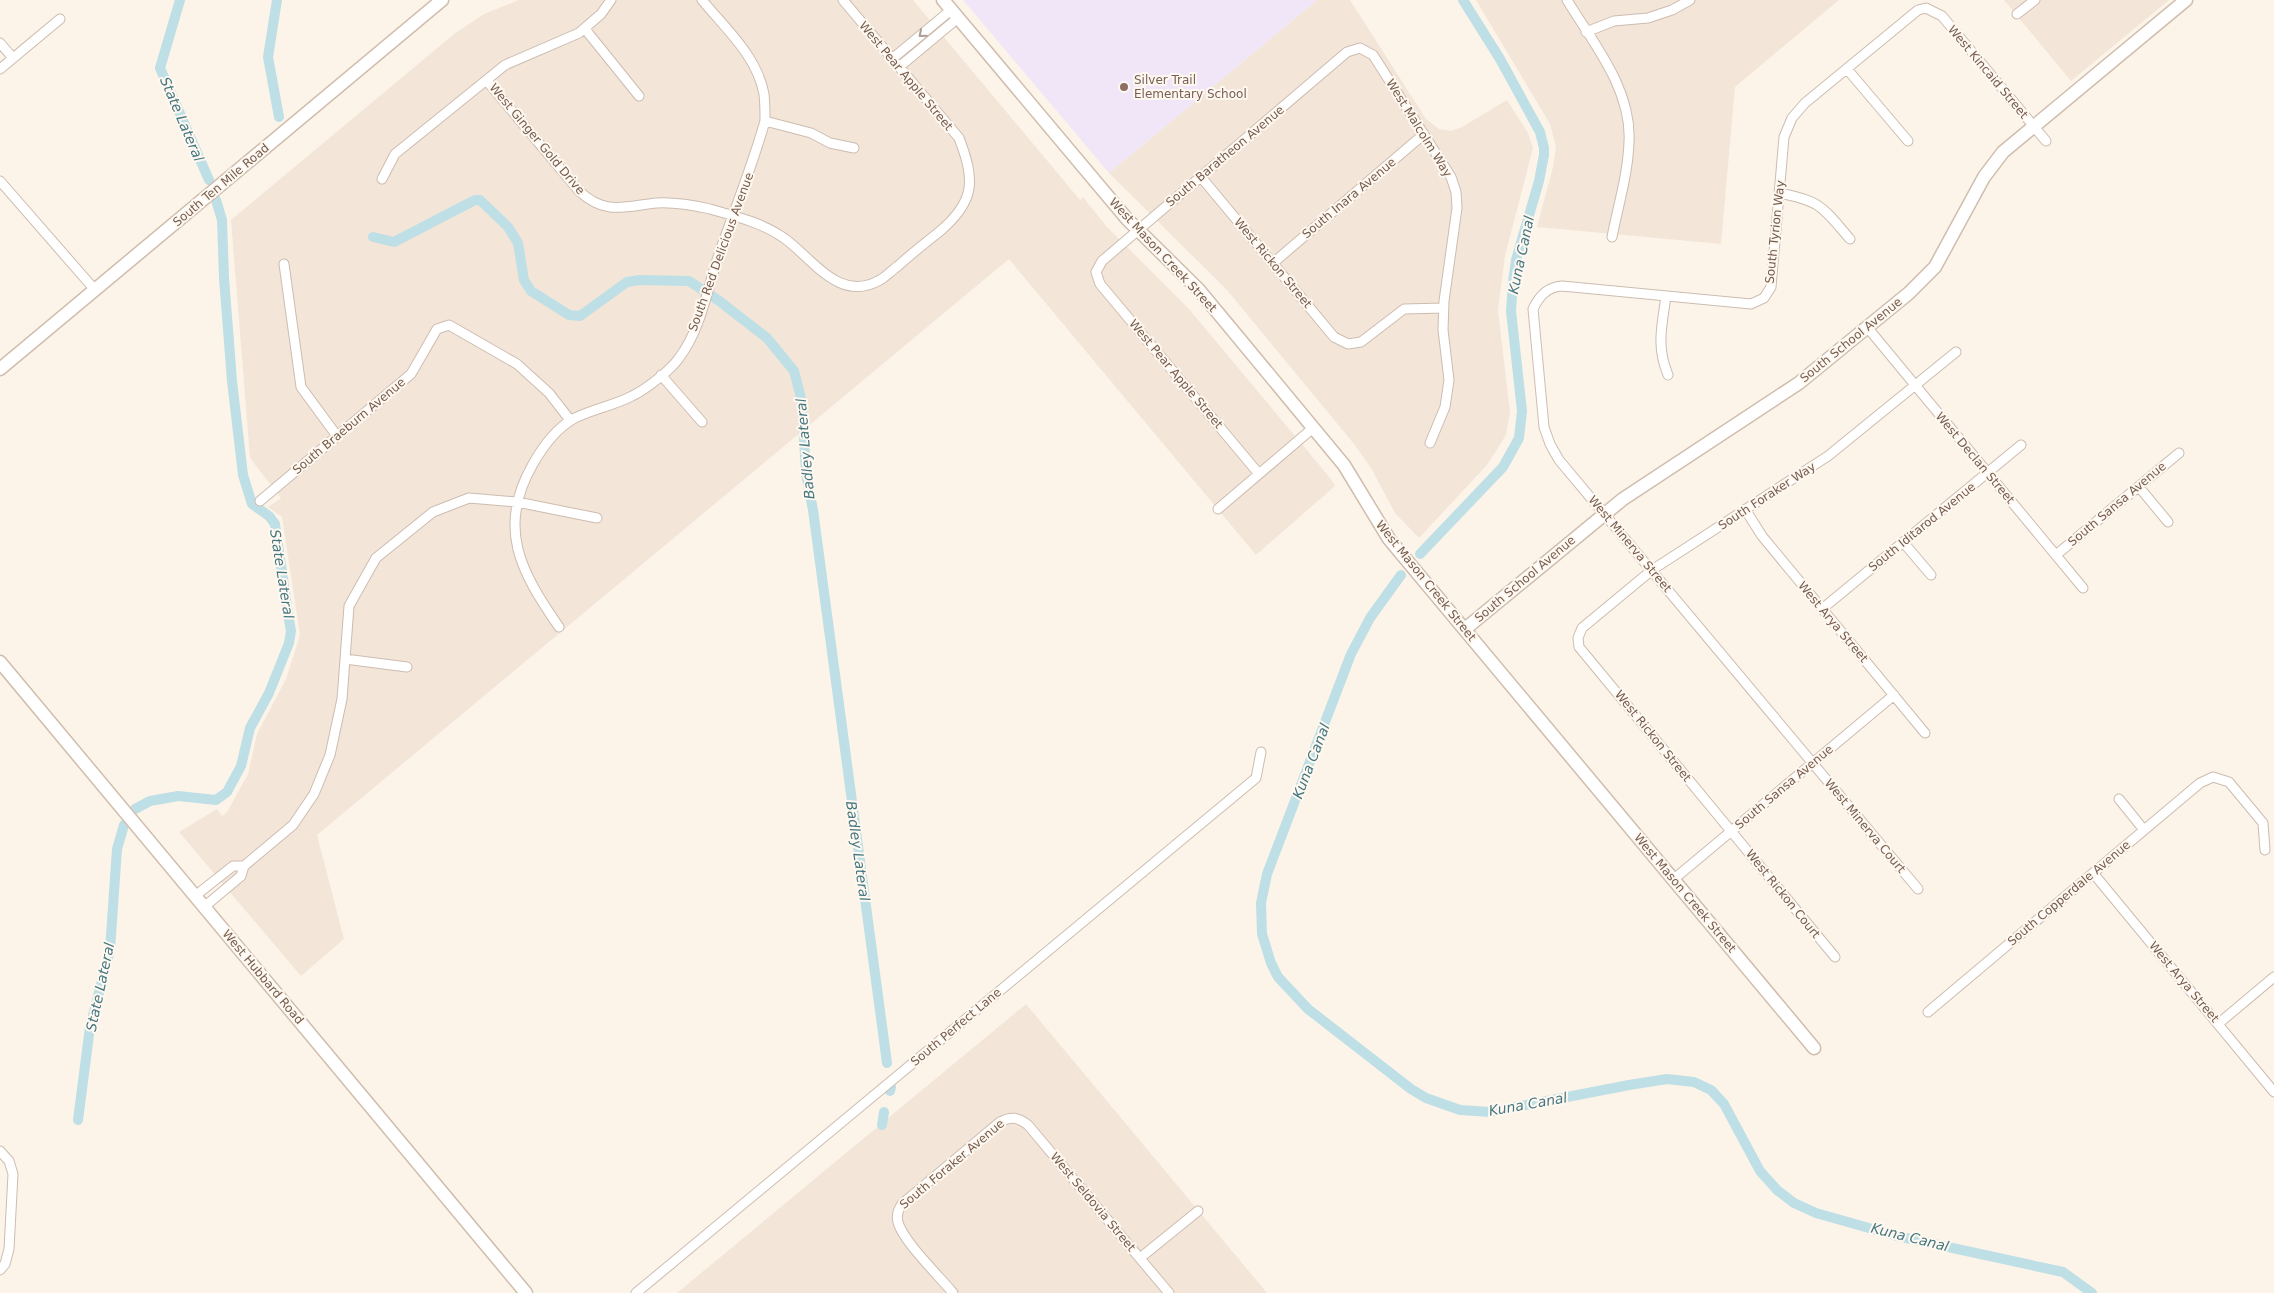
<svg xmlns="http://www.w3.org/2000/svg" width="2274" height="1293" font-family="'DejaVu Sans',sans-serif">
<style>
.residential{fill:#f3e6d8}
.education{fill:#f1e6f8}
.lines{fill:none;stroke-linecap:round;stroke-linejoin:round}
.canal{stroke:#bedfe5;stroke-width:10}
.street-casing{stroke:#cdbcb0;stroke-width:11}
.secondary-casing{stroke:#d0bdad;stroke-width:15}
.street{stroke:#fff;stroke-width:9}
.secondary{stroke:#fff;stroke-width:12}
.oneway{stroke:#ac9d95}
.education-dot{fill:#8d6e63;stroke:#fef8f0;stroke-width:2}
.labels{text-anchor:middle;stroke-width:4;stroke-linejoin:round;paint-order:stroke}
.street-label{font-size:12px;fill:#755c4e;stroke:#fef8f0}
.education-label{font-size:12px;fill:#785e54;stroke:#fef8f0;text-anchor:start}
.water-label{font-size:14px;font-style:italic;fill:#457780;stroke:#fef8f0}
</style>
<rect width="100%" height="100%" fill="#fcf4e9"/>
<!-- residential -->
<path class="residential" d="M519,0h394l167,200 3,-3 24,30 82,82 142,170 4,7 -79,69 -247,-296 -692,576 27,104 -43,37 -122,-144 38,-23 5,7 5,-4 21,-38 9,-40 29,-55 14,-44 -18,-118 -14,-10 13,-9 -31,-40 -19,-238 223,-186 30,-20z
M1317,0h33l76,119 13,10 12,2 11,-4 45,-27 21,33 5,15 -28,108 -7,54 12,102 -4,23 -19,30 -68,73 -24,-25 -24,-45 -17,-24 -127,-154 -118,-117z
M1476,0h363l-104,87 -14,157 -184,-17 16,-60 3,-20 -6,-23z
M2004,0h165l-98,81z
M1026,1004l241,289h-590z"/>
<!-- education -->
<path class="education" d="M963,0h354l-208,173z"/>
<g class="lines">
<!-- canal -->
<path class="canal" d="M180,0l-20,68 49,112
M277,0l-9,57 11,60
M373,237l21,5 81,-42h5l28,27 10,16 6,37 7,11 38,24 11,1 47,-34 13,-2 49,1 29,19 49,38 27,33 8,31 4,72 7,36 74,553
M1420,554l83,-87 16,-29 3,-27 -11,-100 2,-29 3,-22 23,-79 5,-26v-7l-4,-16 -40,-73 -37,-59
M1401,575l-31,43 -19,36 -84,220 -6,29 1,31 9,29 7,14 30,32 103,80 15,9 34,12 30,2 139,-27 38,-6 27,3 17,8 13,14 36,67 17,19 17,13 22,10 81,23 166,36 29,21
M135,809l15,-8 28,-5 38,4 11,-8 14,-26 9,-38 19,-35 20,-50 2,-12 -2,-11 -14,-96 -6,-8 -17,-12 -9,-29 -11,-94 -8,-103 -2,-58 -6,-20
M890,1091l1,-4
M78,1120l12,-93 20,-77 7,-101 7,-24
M882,1125l2,-13"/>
<defs>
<path id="street" d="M1567,0c26,43 65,89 62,142 -1,32 -11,64 -17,95
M2017,14l18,-14
M585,29l54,67
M1586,32l28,-11 34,-3 24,-8 18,-10
M0,43l13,15
M892,59l59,-49
M899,67l59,-49
M0,69l60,-50
M1847,69l61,72
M487,81l92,110c27,25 46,15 78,12 19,-1 35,2 53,6 24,7 50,13 71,27 31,20 56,68 99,44 6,-3 12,-10 18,-14 13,-12 27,-23 41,-34 37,-31 36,-52 20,-94l-116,-138
M765,121l46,12 19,10 24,5
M1201,177l133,160 14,7 13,-2 43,-33 39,-1
M382,179l13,-25 110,-89 74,-32 22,-19 10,-14
M0,181l95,109
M1779,193c43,8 44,15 71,46
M1273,263l151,-129
M284,264l17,123 36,49
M1666,296c-4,30 -10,50 2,79
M1867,327l216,261
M661,375l41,47
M1259,474l-159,-190 -4,-12 6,-11 245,-209 13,-4 13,7 78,122 5,15 1,16 -13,93 -1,29 6,50 -4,27 -15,36
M2139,487l29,35
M260,501l151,-127 26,-45 12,-4 68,39 32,29 21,27
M1218,509l95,-81
M1745,509l17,27 163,197
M1903,542l28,33
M2056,555l123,-102
M1822,609l199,-164
M559,627c-38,-55 -63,-99 -26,-163 9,-16 23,-35 40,-45 19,-10 40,-13 59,-23 13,-6 39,-26 47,-38 22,-29 28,-68 39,-101 16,-46 34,-90 47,-136 0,-9 0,-18 -1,-27 -7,-38 -39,-66 -62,-94
M345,659l62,8
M2119,799l25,31
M244,866l49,-41 21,-31 16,-39 12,-56 7,-93 27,-48 57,-46 36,-14 48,4 80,16
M2093,873l181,219
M1674,879l220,-184
M1918,889l-359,-429 -9,-16 -6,-17 -11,-118c6,-13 14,-22 29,-23l189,18 13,-6 7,-11 13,-150 8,-19 13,-15 113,-93 8,-2 16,8 104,125
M195,896l38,-30h11l-3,10 -37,31
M1835,957l-256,-310 -1,-9 4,-10 70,-58 176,-114 128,-104
M1928,1012l272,-229 13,-6 16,5 34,41 2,27
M2218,1024l56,-47
M0,1151l9,10 4,13 -4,75 -4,15 -5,6
M1140,1258l58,-47
M636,1293l620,-515 5,-26
M953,1293c-13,-16 -51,-53 -55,-71 -2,-7 0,-12 4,-18l98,-82c11,-6 18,-5 28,3l141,168"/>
<path id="secondary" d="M943,0l184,219 72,71 145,175 45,74 425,509
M0,369l442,-369
M1465,629l158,-130 176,-116 110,-90 26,-26 49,-90 19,-25 183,-152
M0,662l526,631"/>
</defs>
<!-- street casing -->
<use href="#street" class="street-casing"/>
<!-- secondary casing -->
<use href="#secondary" class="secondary-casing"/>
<!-- street -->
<use href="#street" class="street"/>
<!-- secondary -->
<use href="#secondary" class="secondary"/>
</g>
<!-- one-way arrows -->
<defs><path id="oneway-chevron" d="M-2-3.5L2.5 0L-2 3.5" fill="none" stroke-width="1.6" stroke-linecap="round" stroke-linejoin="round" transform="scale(1.25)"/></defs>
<use class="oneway" href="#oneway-chevron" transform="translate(922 34) rotate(140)"/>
<!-- markers -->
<circle class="education-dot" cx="1124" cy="87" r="5"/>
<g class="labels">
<!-- street labels -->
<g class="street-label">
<text transform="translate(1988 72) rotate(50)" y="4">West Kincaid Street</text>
<text transform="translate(906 76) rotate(50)" y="4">West Pear Apple Street</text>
<text transform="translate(1419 128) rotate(58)" y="4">West Malcolm Way</text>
<text transform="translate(537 139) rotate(50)" y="4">West Ginger Gold Drive</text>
<text transform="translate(1225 156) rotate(-40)" y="4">South Baratheon Avenue</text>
<text transform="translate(221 185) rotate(-40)" y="4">South Ten Mile Road</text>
<text transform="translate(1349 198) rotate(-40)" y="4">South Inara Avenue</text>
<text transform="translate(1775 232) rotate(-84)" y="4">South Tyrion Way</text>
<text transform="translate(721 252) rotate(-70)" y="4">South Red Delicious Avenue</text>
<text transform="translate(1163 255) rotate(47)" y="4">West Mason Creek Street</text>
<text transform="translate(1273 263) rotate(50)" y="4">West Rickon Street</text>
<text transform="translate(1851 340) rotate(-39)" y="4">South School Avenue</text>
<text transform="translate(1176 374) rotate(50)" y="4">West Pear Apple Street</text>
<text transform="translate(349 426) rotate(-40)" y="4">South Braeburn Avenue</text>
<text transform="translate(1975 458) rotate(50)" y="4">West Declan Street</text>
<text transform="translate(1767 496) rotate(-33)" y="4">South Foraker Way</text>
<text transform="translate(2117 504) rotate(-40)" y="4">South Sansa Avenue</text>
<text transform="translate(1922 527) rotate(-39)" y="4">South Iditarod Avenue</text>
<text transform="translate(1630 544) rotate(50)" y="4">West Minerva Street</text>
<text transform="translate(1525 579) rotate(-40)" y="4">South School Avenue</text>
<text transform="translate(1426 581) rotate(51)" y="4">West Mason Creek Street</text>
<text transform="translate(1833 622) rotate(50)" y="4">West Arya Street</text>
<text transform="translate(1653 736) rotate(51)" y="4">West Rickon Street</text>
<text transform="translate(1784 787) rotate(-40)" y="4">South Sansa Avenue</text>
<text transform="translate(1865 826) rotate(50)" y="4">West Minerva Court</text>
<text transform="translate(1685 893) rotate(50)" y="4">West Mason Creek Street</text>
<text transform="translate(2069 893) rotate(-40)" y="4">South Copperdale Avenue</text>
<text transform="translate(1783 894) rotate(51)" y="4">West Rickon Court</text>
<text transform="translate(263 977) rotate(50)" y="4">West Hubbard Road</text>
<text transform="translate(2184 982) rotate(50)" y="4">West Arya Street</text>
<text transform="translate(956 1027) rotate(-40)" y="4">South Perfect Lane</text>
<text transform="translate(952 1164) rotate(-40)" y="4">South Foraker Avenue</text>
<text transform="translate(1093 1202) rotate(50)" y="4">West Seldovia Street</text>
</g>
<!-- education labels -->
<g class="education-label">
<text x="1134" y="84">Silver Trail<tspan x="1134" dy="14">Elementary School</tspan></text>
</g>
<!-- water labels -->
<g class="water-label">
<text transform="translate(182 119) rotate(67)" y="5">State Lateral</text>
<text transform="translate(1521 255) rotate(-78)" y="5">Kuna Canal</text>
<text transform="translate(805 449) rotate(-95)" y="5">Badley Lateral</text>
<text transform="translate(282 574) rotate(81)" y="5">State Lateral</text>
<text transform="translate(1311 761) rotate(-69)" y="5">Kuna Canal</text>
<text transform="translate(858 851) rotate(82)" y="5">Badley Lateral</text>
<text transform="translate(100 987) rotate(-78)" y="5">State Lateral</text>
<text transform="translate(1528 1104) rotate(-10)" y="5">Kuna Canal</text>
<text transform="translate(1910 1237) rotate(14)" y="5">Kuna Canal</text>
</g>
</g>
</svg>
